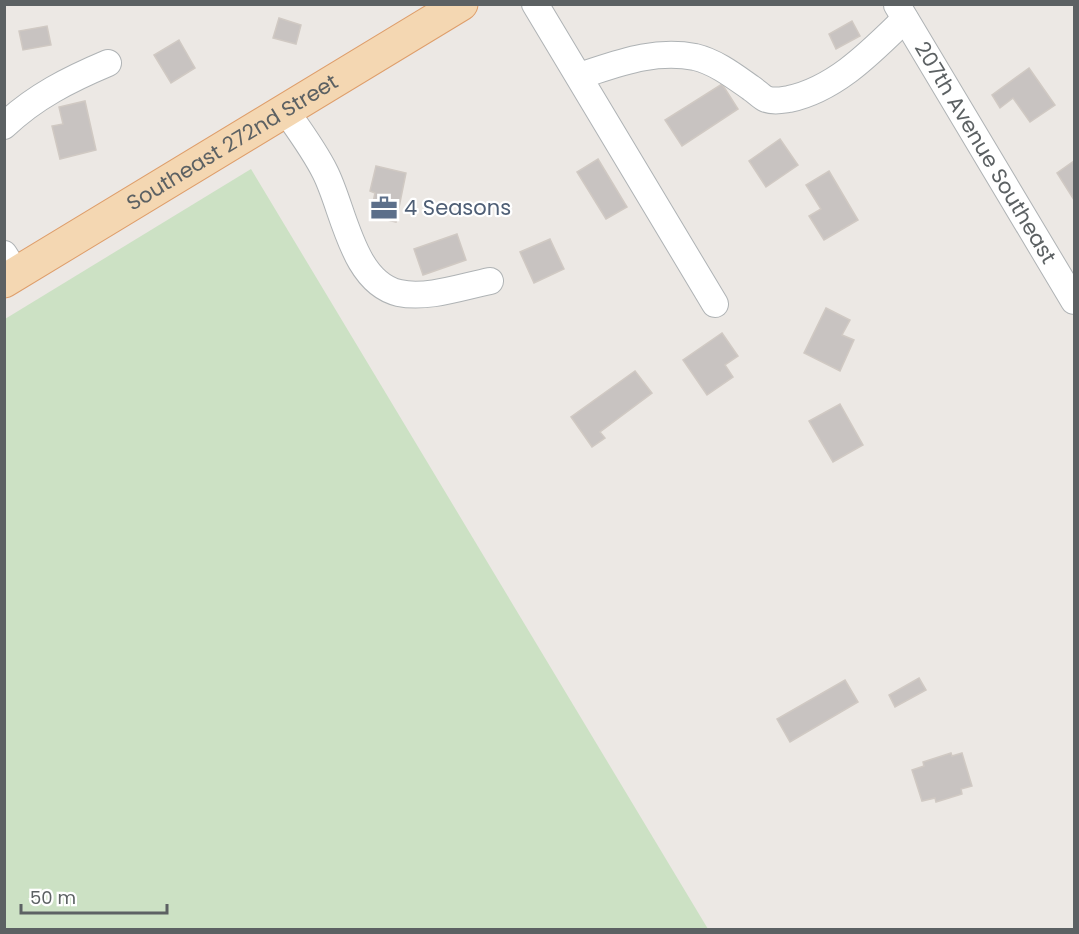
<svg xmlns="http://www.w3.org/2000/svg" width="1079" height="934" font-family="Poppins,sans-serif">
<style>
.green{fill:#cce1c4}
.building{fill:#c8c3c1;stroke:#d0c9c3;stroke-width:1.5}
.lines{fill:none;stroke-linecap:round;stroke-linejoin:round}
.minor-casing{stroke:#afb3b5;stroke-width:28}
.major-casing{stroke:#de9e6b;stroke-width:35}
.minor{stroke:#fff;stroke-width:26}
.major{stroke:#f4d7b2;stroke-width:33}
.labels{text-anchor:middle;stroke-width:4.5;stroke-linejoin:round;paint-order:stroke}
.street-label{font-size:21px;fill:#5c6163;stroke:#fff}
.service-label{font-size:21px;fill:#4e5e75;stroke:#fff;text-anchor:start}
</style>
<rect width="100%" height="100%" fill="#ece8e4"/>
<!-- green -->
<path class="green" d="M251,169l457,760h-703v-610z"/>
<!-- building -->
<path class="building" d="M279,18l22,7 -5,19 -23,-6z
M852,21l8,15 -24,13 -7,-15z
M47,26l4,19 -28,5 -4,-19z
M179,40l16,28 -24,15 -17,-28z
M1029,68l26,37 -25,17 -17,-24 -13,10 -8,-13z
M722,84l16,25 -56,37 -17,-26z
M85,101l11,49 -36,9 -8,-33 11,-2 -4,-17z
M780,139l18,26 -32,22 -17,-26z
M598,159l29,48 -21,12 -29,-47z
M1074,161v39l-17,-27z
M376,166l30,7 -10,49 -26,-6 5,-23 -5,-2z
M829,171l29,49 -34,20 -15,-24 12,-7 -15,-24z
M457,234l9,26 -43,15 -9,-26z
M550,239l14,30 -30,14 -14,-31z
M826,308l24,12 -8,15 12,5 -14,31 -36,-18z
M722,333l16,23 -13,9 8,12 -26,18 -24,-35z
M635,371l17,22 -52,39 5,6 -13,9 -21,-30z
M840,404l23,41 -30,17 -24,-41z
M919,678l7,12 -31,17 -6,-12z
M845,680l13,22 -68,40 -13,-23z
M951,753l1,3 10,-3 10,33 -11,3 1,5 -26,8 -1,-4 -13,3 -10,-31 12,-4 -1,-4z"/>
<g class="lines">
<defs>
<g id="minor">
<path d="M535,4l180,300"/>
<path id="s1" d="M897,5l177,296"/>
<path d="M579,76c38,-12 74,-27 116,-19 21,5 39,19 56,31 5,3 10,9 15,11 8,3 16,1 23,0 47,-10 83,-48 116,-80"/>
<path d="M285,110c14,20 29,40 40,62 19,37 27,110 74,121 28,6 62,-6 91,-12"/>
<path d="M4,126c30,-29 66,-47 104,-63"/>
<path d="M4,254l12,19"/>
</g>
<g id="major">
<path id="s2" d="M4,281l457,-277"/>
</g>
</defs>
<!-- minor casing -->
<use href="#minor" class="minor-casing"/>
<!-- major casing -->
<use href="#major" class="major-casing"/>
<!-- minor -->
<use href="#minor" class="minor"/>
<!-- major -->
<use href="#major" class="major"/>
</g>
<!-- icons -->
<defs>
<symbol id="office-bare" viewBox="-9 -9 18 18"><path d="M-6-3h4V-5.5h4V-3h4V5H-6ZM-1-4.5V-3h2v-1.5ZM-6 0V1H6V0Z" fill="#5c6f8a" stroke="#fff" stroke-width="2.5" paint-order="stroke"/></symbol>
</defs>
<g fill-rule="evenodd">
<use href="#office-bare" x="365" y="189" width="38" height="38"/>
</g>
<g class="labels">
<!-- street labels -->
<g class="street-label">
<text dy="7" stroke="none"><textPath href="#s2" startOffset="267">Southeast 272nd Street</textPath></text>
<text dy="7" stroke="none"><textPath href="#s1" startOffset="172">207th Avenue Southeast</textPath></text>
</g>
<!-- service labels -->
<g class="service-label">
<text x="404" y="215">4 Seasons</text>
</g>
</g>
<!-- border -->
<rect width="1079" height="934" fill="none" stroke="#5c6163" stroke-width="12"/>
<!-- scale -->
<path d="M21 904v9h146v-9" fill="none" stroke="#5c6163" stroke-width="3"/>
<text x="30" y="904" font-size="18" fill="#5c6163" stroke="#ffffff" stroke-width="4.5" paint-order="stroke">50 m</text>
</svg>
